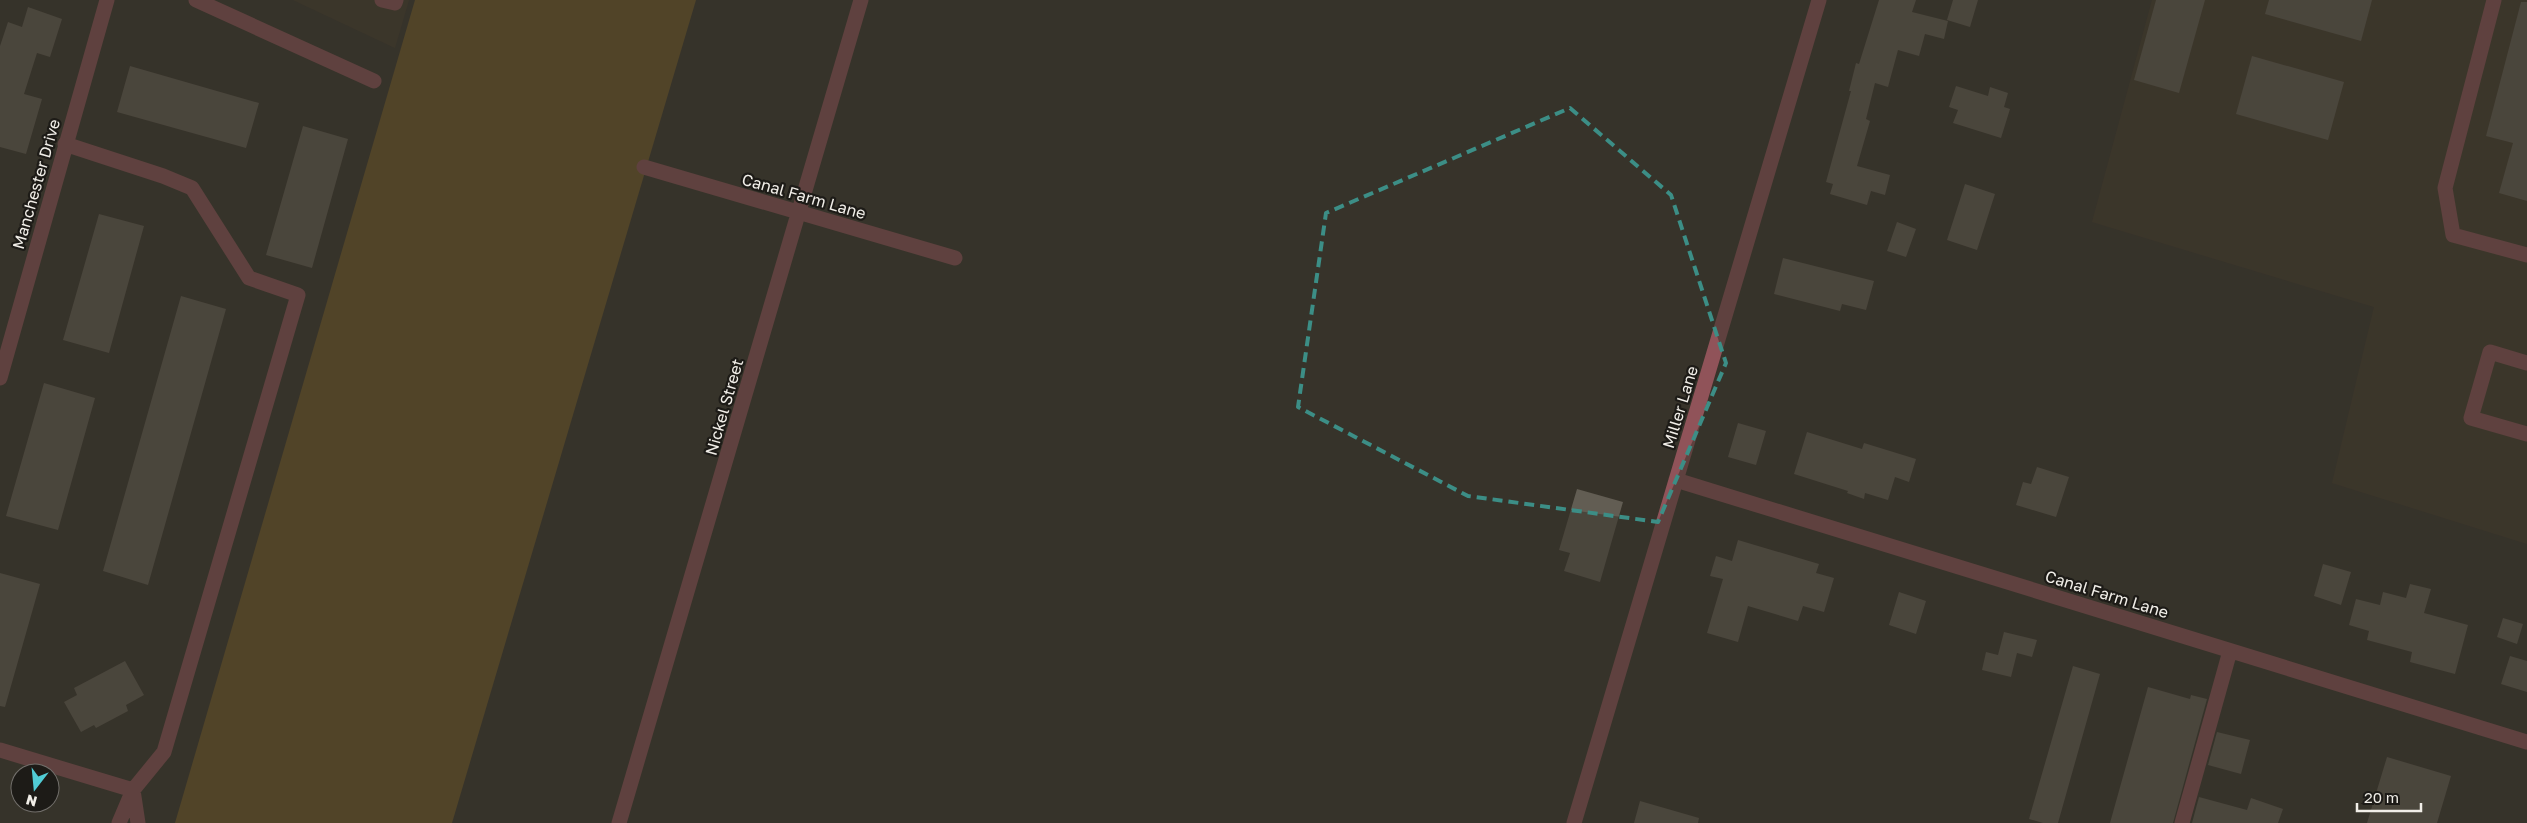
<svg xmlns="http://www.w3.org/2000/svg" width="2527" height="823" font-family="'Golos Text',sans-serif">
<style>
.built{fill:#423a2b}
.green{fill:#715a27}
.building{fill:#625d53}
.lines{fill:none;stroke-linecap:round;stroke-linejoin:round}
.minor{stroke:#905359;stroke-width:15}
.marked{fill:none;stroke:#3c8e86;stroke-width:4;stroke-dasharray:10 6;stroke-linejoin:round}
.labels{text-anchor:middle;stroke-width:4.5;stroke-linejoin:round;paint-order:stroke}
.street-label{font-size:16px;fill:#f1eee8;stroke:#1d1b17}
</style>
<rect width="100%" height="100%" fill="#37332a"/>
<!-- built -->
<path class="built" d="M293,0h116l-14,48z
M2152,0h375v544l-195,-61 42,-176 -282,-85z"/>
<!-- green -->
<path class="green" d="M415,0h281l-244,823h-277z"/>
<!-- building -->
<path class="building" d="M1879,0h37l-4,12 36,9 -4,18 -19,-5 -6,22 -21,-6 -10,37 -13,-4 -9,36 4,2 -13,45 33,9 -5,20 -14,-4 -4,14 -37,-11 3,-10 -7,-2 25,-91h-2l7,-28 3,1z
M1953,0h25l-8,27 -23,-7z
M2156,0h49l-26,93 -45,-13z
M2269,0h103l-11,41 -96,-27z
M2521,2h6v199l-28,-8 14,-50 -27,-7z
M28,7l34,12 -12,38 -13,-4 -13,41 18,5 -16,55 -26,-7v-101l8,-24 14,5z
M2252,56l92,26 -16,58 -92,-26z
M130,66l129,37 -13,45 -129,-36z
M1956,86l32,10 2,-9 18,6 -4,14 6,2 -9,29 -48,-15 5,-13 -9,-3z
M303,126l45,13 -36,129 -46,-13z
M1965,184l30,10 -18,56 -30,-10z
M99,214l45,12 -35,127 -46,-13z
M1897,222l19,7 -10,28 -19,-6z
M1783,258l91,23 -8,29 -24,-6 -2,7 -66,-17z
M181,296l45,13 -78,276 -45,-14z
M44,383l51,15 -37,132 -52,-14z
M1738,423l28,8 -10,34 -28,-8z
M1807,432l55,17 2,-6 52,16 -7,23 -14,-5 -7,23 -23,-7 -1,6 -17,-6 1,-2 -54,-17z
M2037,467l32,10 -13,40 -40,-12 7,-23 8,2z
M1577,489l46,13 -23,80 -36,-11 6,-18 -11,-3z
M1738,540l81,24 -3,9 18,5 -10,34 -21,-6 -5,15 -50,-15 -10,36 -31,-9 16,-54 -13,-3 6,-20 16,5z
M2323,564l28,8 -10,33 -27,-9z
M0,573l40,11 -35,123 -5,-1z
M2410,584l21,5 -7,24 44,12 -13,49 -45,-12 2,-10 -45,-12 2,-9 -20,-6 7,-26 24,6 3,-13 23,6z
M1899,592l27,9 -10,33 -27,-9z
M2503,618l20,6 -6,20 -20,-7z
M2004,632l33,8 -5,17 -15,-4 -6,24 -29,-7 4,-18 12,3z
M2510,656l17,5v31l-26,-8z
M125,661l19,34 -18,10 2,6 -32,17 -2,-3 -13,7 -17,-30 13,-7 -3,-7z
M2073,666l27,8 -42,149h-15l-14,-4z
M2148,687l42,12 1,-4 16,4 -34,124h-63z
M2217,732l33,8 -9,34 -33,-9z
M2387,757l64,19 -14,47h-70z
M2199,797l48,13 4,-12 32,11 -5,14h-86z
M1640,801l59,17 -1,5h-64z"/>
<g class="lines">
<!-- minor -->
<path class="minor" d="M196,0l178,81
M382,0l13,3 1,-3
M2494,0l-49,188 8,47 74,20
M644,167l311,91
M2527,363l-37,-11 -19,66 56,16
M0,378l107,-378
M1676,480l851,262
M0,750l133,40 31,-38 134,-457 -49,-17 -57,-90 -29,-12 -98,-32
M119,823l14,-33 5,33
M619,823l242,-823
M1574,823l245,-823
M2182,823l48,-172"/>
</g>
<!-- marked area -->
<path d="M0 0H2527V823H0ZM1570,108l101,87 55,168 -68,159 -190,-26 -170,-89 28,-194z" fill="#37332a" fill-opacity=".55" fill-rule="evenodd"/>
<path class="marked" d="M1570,108l101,87 55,168 -68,159 -190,-26 -170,-89 28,-194z"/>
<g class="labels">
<!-- street labels -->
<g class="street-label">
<text transform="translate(36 184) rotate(-74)" y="6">Manchester Drive</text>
<text transform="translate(804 196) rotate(16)" y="6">Canal Farm Lane</text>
<text transform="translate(724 407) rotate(-74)" y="6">Nickel Street</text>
<text transform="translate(1680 407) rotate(-73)" y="6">Miller Lane</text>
<text transform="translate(2107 594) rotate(17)" y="6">Canal Farm Lane</text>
</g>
</g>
<!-- north arrow -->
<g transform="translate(35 788) rotate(196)"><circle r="24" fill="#1d1b17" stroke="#726f6b"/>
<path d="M0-4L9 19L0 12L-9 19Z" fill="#51ccd5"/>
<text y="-8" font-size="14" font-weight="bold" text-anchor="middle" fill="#f1eee8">N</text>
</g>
<!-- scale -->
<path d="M2357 803v8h64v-8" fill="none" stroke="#f1eee8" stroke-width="2.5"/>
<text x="2364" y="803" font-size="15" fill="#f1eee8" stroke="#1d1b17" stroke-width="4" paint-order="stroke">20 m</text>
</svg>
